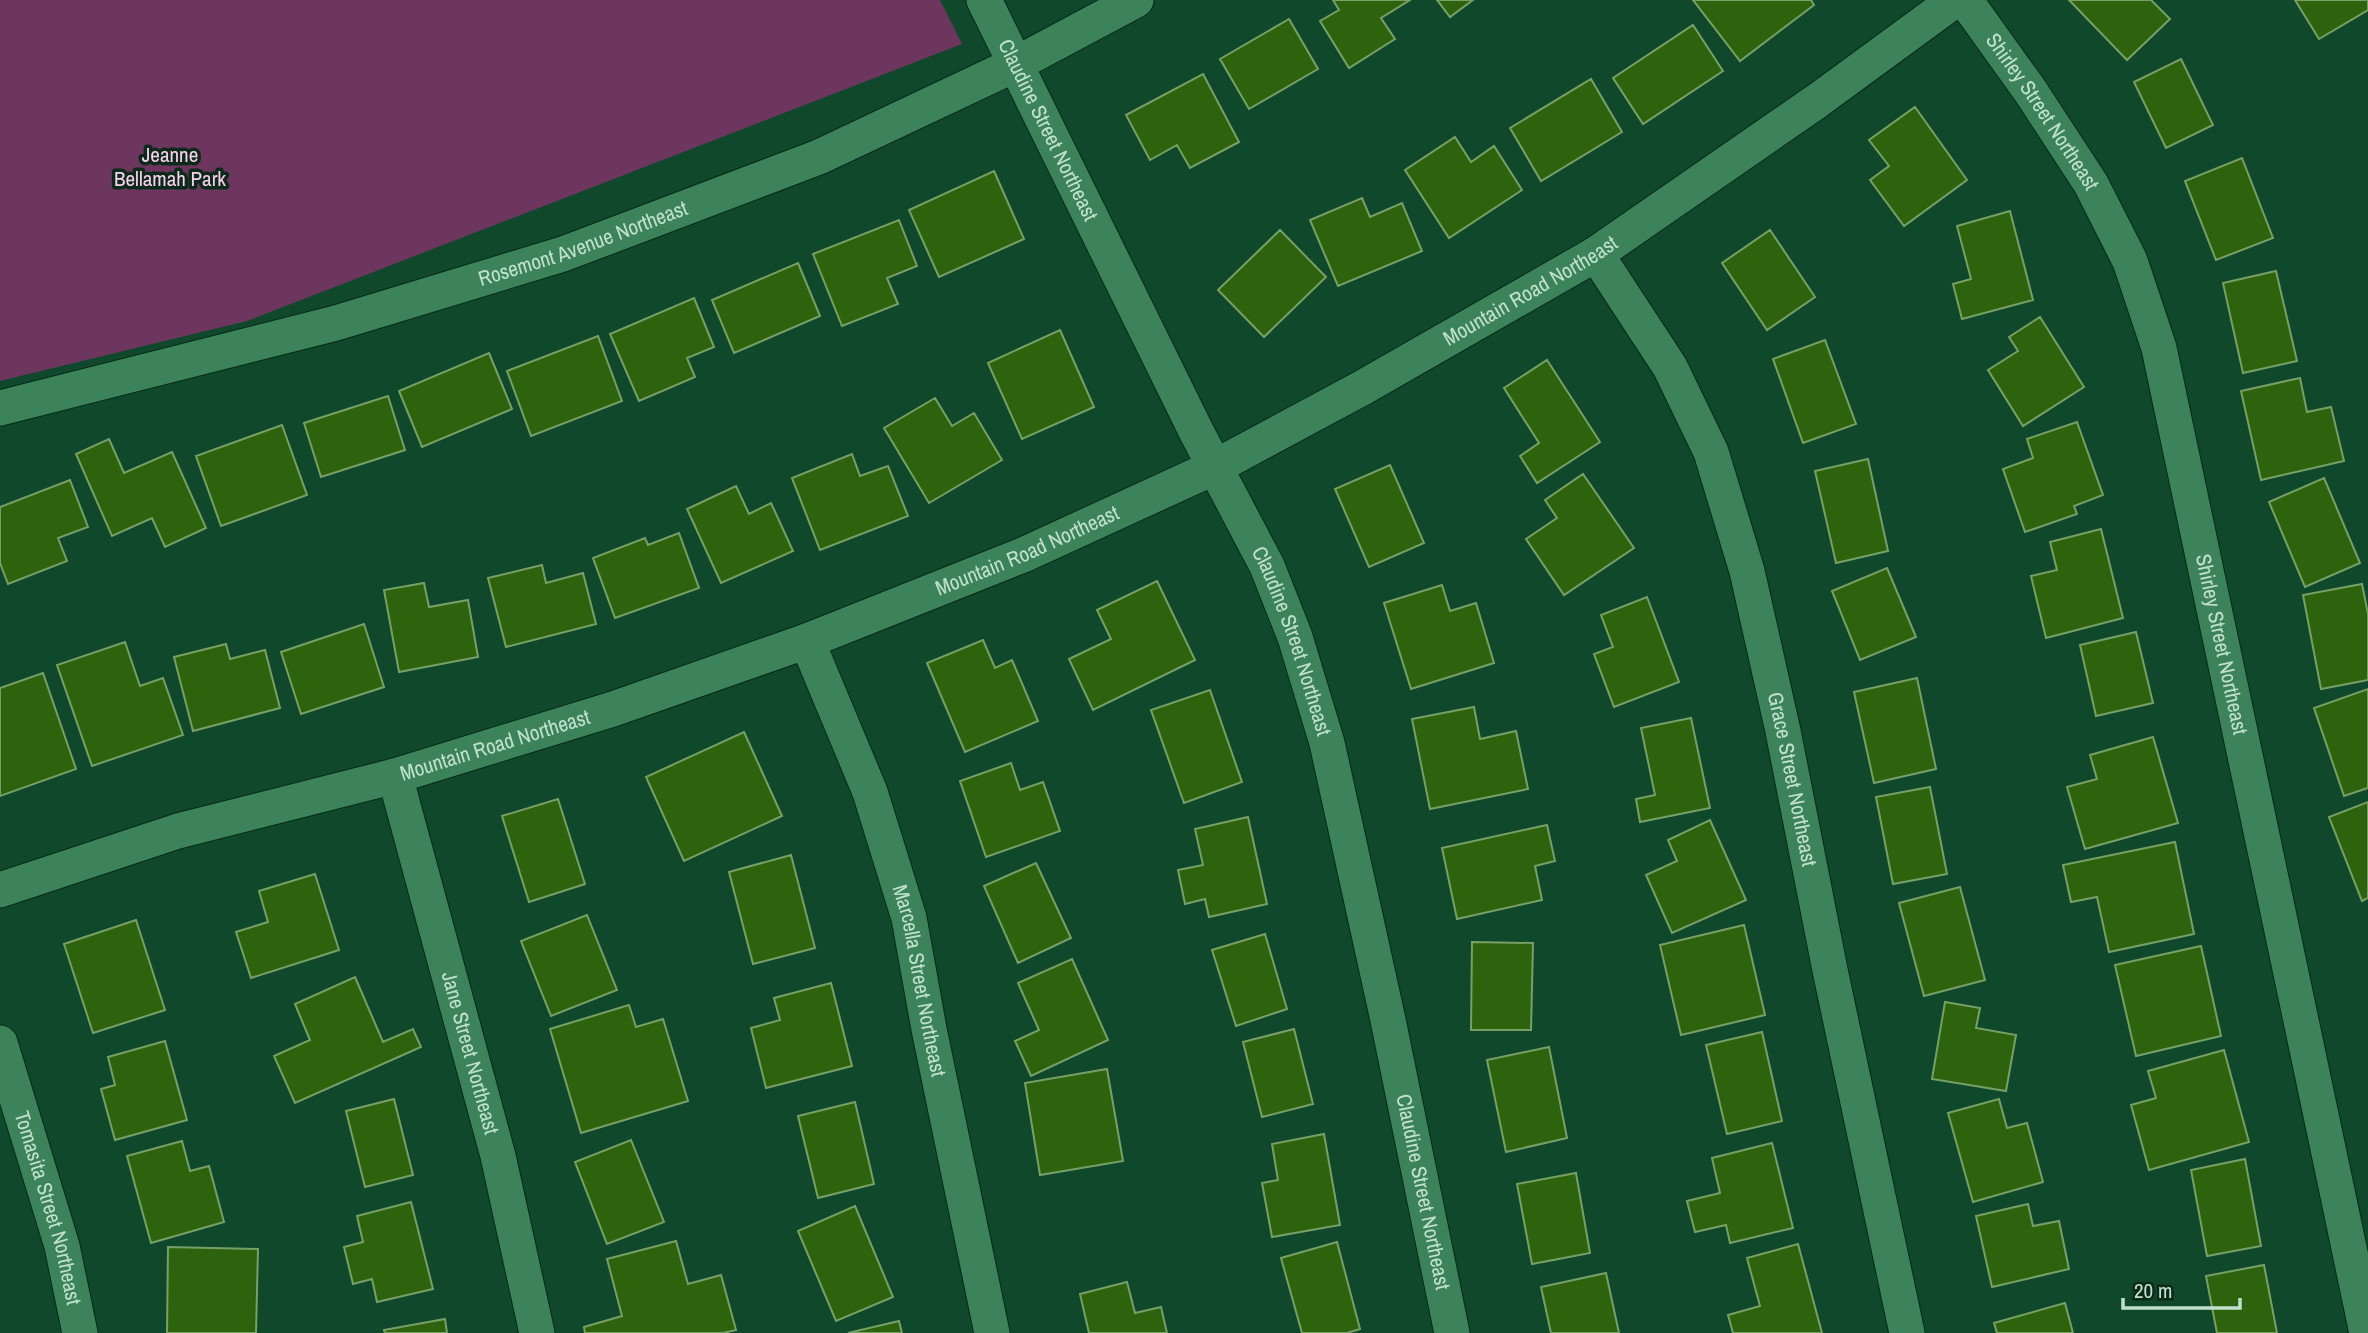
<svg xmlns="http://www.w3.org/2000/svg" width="2368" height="1333" font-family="'Archivo Narrow',sans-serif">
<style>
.green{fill:#6c365f}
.building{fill:#2d630c;stroke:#77a066;stroke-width:2}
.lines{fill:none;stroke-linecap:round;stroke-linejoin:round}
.minor-casing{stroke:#042b18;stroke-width:37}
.minor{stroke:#3c825b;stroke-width:35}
.labels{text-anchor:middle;stroke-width:7;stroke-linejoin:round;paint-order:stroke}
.street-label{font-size:21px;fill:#c0e2cc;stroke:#0c2a1a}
.park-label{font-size:21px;fill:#fbd0ee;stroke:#0c2a1a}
</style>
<rect width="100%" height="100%" fill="#10482c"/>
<!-- green -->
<path class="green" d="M0,0h940l22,44 -715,277 -247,60z"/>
<!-- building -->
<path class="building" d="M1333,0h77l-29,18 14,21 -46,29 -29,-47 19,-11z
M1437,0h36l-23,17z
M1693,0h118l3,5 -74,56z
M2069,0h82l19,19 -43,41z
M2295,0h73v10l-49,29z
M1289,19l29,50 -69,40 -29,-50z
M1693,25l30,46 -80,53 -30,-46z
M2181,59l32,66 -47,23 -32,-66z
M1203,74l36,68 -49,26 -13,-23 -27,15 -24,-45z
M1591,79l31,53 -81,49 -31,-53z
M1915,107l52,73 -63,46 -34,-46 19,-14 -20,-26z
M1455,137l16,25 23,-16 28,44 -73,48 -44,-68z
M2242,158l31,80 -57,22 -31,-79z
M994,171l30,68 -85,38 -30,-67z
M1362,198l8,19 32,-14 20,48 -84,35 -28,-66z
M2010,211l23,89 -71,19 -9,-35 18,-5 -14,-53z
M899,220l18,46 -30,12 11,26 -56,22 -29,-72z
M1280,230l46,47 -62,60 -46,-47z
M1770,230l45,67 -48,33 -45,-67z
M798,263l22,53 -86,37 -22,-53z
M2276,271l21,90 -54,12 -20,-90z
M694,298l20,49 -27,11 8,19 -56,24 -29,-67z
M2040,317l44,70 -61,39 -35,-56 30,-19 -9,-14z
M1060,330l34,77 -72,32 -34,-76z
M598,336l24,65 -91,35 -24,-65z
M1825,340l31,84 -53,19 -30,-84z
M489,353l23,56 -90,38 -23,-56z
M1547,360l53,82 -63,41 -17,-27 19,-13 -35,-55z
M2300,378l7,34 24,-5 13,54 -83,19 -20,-89z
M388,396l17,54 -84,27 -17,-54z
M935,398l17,28 22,-13 28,47 -73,43 -45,-75z
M2077,422l26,73 -29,11 3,8 -52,18 -22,-63 30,-11 -6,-19z
M282,425l25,70 -86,31 -25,-70z
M109,439l15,34 48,-21 34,76 -41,19 -13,-29 -40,18 -36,-82z
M852,454l8,22 28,-10 20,50 -88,34 -28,-72z
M1868,459l20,92 -52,12 -21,-92z
M1390,465l34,78 -55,24 -34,-78z
M1583,474l51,74 -70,47 -38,-56 31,-21 -12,-18z
M2324,478l36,85 -55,24 -36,-85z
M70,480l18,47 -30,11 9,23 -59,23 -8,-21v-56z
M736,486l13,28 22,-11 22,48 -72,32 -34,-74z
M2101,529l22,89 -77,20 -15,-62 26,-6 -7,-28z
M679,533l20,55 -84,30 -22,-60 52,-20 3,7z
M542,565l4,18 37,-10 13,51 -90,23 -18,-69z
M1887,568l29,69 -56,23 -28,-69z
M1157,581l38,79 -102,50 -24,-51 42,-20 -14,-29z
M424,583l5,24 39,-7 10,57 -79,15 -15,-82z
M2362,584l6,30v66l-47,9 -18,-94z
M1442,585l8,26 26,-8 18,60 -83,26 -27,-86z
M1647,597l32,85 -65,25 -20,-53 19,-7 -12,-32z
M364,624l20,63 -83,27 -20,-62z
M2136,632l17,71 -57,13 -16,-71z
M983,640l12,28 17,-8 26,61 -73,31 -38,-89z
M125,642l15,44 23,-8 20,57 -91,31 -35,-101z
M226,644l4,15 35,-9 15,58 -87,23 -19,-74z
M43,673l33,96 -76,27v-108z
M1917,678l19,91 -62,14 -20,-91z
M2368,689v99l-24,8 -30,-88z
M1210,690l32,92 -58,21 -33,-93z
M1474,707l6,32 36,-8 12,58 -98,20 -18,-90z
M1691,718l19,90 -70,14 -4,-23 19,-4 -14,-67z
M744,732l38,84 -98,45 -38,-84z
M2153,737l25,86 -93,26 -18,-62 30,-8 -7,-24z
M1011,763l9,27 23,-8 17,49 -74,26 -26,-76z
M1930,787l17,87 -54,10 -17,-87z
M558,799l27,85 -56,18 -27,-86z
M2368,802v96l-6,3 -33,-84z
M1248,817l19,87 -58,13 -4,-18 -20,5 -7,-34 25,-5 -8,-36z
M1710,820l36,80 -74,33 -26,-58 31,-14 -9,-21z
M1547,825l8,36 -20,5 7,34 -85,19 -15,-71z
M2175,842l19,92 -85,18 -12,-55 -26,5 -8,-37z
M791,855l24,93 -62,16 -24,-92z
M1036,863l35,75 -53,25 -34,-77z
M315,874l24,76 -88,28 -15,-46 32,-10 -9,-31z
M1960,887l25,93 -61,16 -25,-93z
M587,915l30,75 -66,26 -30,-75z
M136,920l29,90 -72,23 -29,-89z
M1744,925l21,90 -84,20 -21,-90z
M1265,934l22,75 -51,17 -24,-76z
M1472,942l61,1 -2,87h-60z
M2201,946l20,90 -85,20 -21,-91z
M1072,959l36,81 -77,36 -16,-35 24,-11 -21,-47z
M355,977l28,65 30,-13 8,18 -126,56 -21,-47 36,-16 -15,-36z
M831,983l21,83 -86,22 -15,-60 29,-8 -6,-22z
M1945,1002l35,6 -4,20 40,7 -10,56 -74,-12z
M629,1005l7,22 27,-8 25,82 -107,32 -31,-104z
M1294,1029l19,75 -51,13 -19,-75z
M1762,1032l20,89 -55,13 -21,-89z
M165,1041l22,79 -72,20 -14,-51 14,-4 -7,-28z
M1549,1047l18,91 -61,14 -19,-92z
M2224,1050l25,92 -100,28 -18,-65 25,-7 -8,-27z
M1107,1069l16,92 -83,14 -15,-92z
M394,1099l19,76 -48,12 -19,-76z
M1999,1099l8,29 20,-5 16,59 -70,20 -25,-89z
M855,1102l19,82 -56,14 -20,-82z
M1324,1134l16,91 -68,12 -10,-54 16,-3 -6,-36z
M631,1140l33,82 -57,22 -32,-82z
M182,1141l8,30 19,-5 15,56 -73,21 -24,-87z
M1772,1143l21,85 -63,15 -4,-18 -31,7 -8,-31 33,-8 -8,-35z
M2245,1159l16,87 -54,10 -16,-86z
M1576,1173l14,80 -58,11 -15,-80z
M411,1202l22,87 -56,13 -5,-23 -19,5 -9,-37 19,-5 -6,-26z
M2028,1204l5,22 26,-5 10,48 -77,18 -16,-71z
M855,1206l38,91 -57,24 -38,-90z
M676,1241l12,43 33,-9 15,55 -13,3h-138l-1,-6 38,-11 -15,-57z
M1337,1242l23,87 -13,4h-45l-21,-75z
M1798,1244l24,89h-89l-5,-18 32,-9 -13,-48z
M168,1247l90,2 -2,84h-89z
M2264,1265l13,68h-60l-11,-57z
M1606,1273l13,60h-68l-10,-46z
M1127,1282l8,31 26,-6 6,26h-78l-9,-39z
M2065,1303l8,30h-76l-3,-10z
M445,1319l2,14h-62l-1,-3z
M899,1321l3,12h-54z"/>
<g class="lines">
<defs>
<g id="minor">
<path id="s1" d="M984,0l213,433 70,133 28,71 32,106 61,277 64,313"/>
<path id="s2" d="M1965,0l66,92 60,92 39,77 29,87 208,985"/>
<path id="s3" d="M1596,254l74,113 41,85 36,119 36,160 47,239 77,363"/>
<path id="s4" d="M0,408l336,-85 227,-69 256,-97 197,-93 120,-64"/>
<path id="s5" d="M807,641l63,151 39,126 20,111 63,304"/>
<path id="s6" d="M395,776l103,380 39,177"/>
<path id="s7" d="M0,890l178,-59 217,-55 218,-67 194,-68 216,-86 192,-88 147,-79 234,-134 221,-153 138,-101"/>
<path id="s8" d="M0,1043l62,203 18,87"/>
</g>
</defs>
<!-- minor casing -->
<use href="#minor" class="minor-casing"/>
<!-- minor -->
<use href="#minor" class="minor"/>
</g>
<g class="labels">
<!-- street labels -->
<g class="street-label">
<text dy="7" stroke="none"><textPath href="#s2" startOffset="136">Shirley Street Northeast</textPath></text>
<text dy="7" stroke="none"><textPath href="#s1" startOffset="145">Claudine Street Northeast</textPath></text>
<text dy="7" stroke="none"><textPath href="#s4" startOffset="606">Rosemont Avenue Northeast</textPath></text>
<text dy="7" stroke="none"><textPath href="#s7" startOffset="1650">Mountain Road Northeast</textPath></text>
<text dy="7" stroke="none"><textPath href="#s7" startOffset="1083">Mountain Road Northeast</textPath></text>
<text dy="7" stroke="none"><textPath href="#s1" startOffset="712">Claudine Street Northeast</textPath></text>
<text dy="7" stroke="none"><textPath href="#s2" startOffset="704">Shirley Street Northeast</textPath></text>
<text dy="7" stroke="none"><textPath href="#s7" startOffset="516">Mountain Road Northeast</textPath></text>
<text dy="7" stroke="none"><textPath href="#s3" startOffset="567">Grace Street Northeast</textPath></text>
<text dy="7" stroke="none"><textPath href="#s5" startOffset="359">Marcella Street Northeast</textPath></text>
<text dy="7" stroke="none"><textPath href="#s6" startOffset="287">Jane Street Northeast</textPath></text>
<text dy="7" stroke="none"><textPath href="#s1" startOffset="1279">Claudine Street Northeast</textPath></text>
<text dy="7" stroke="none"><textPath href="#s8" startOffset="172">Tomasita Street Northeast</textPath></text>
</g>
<!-- park labels -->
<g class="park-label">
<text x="170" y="162">Jeanne<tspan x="170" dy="24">Bellamah Park</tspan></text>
</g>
</g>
<!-- scale -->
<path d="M2123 1298v10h117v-10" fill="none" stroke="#c0e2cc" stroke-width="3.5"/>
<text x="2134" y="1298" font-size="21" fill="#c0e2cc" stroke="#0c2a1a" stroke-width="5" paint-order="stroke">20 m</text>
</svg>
